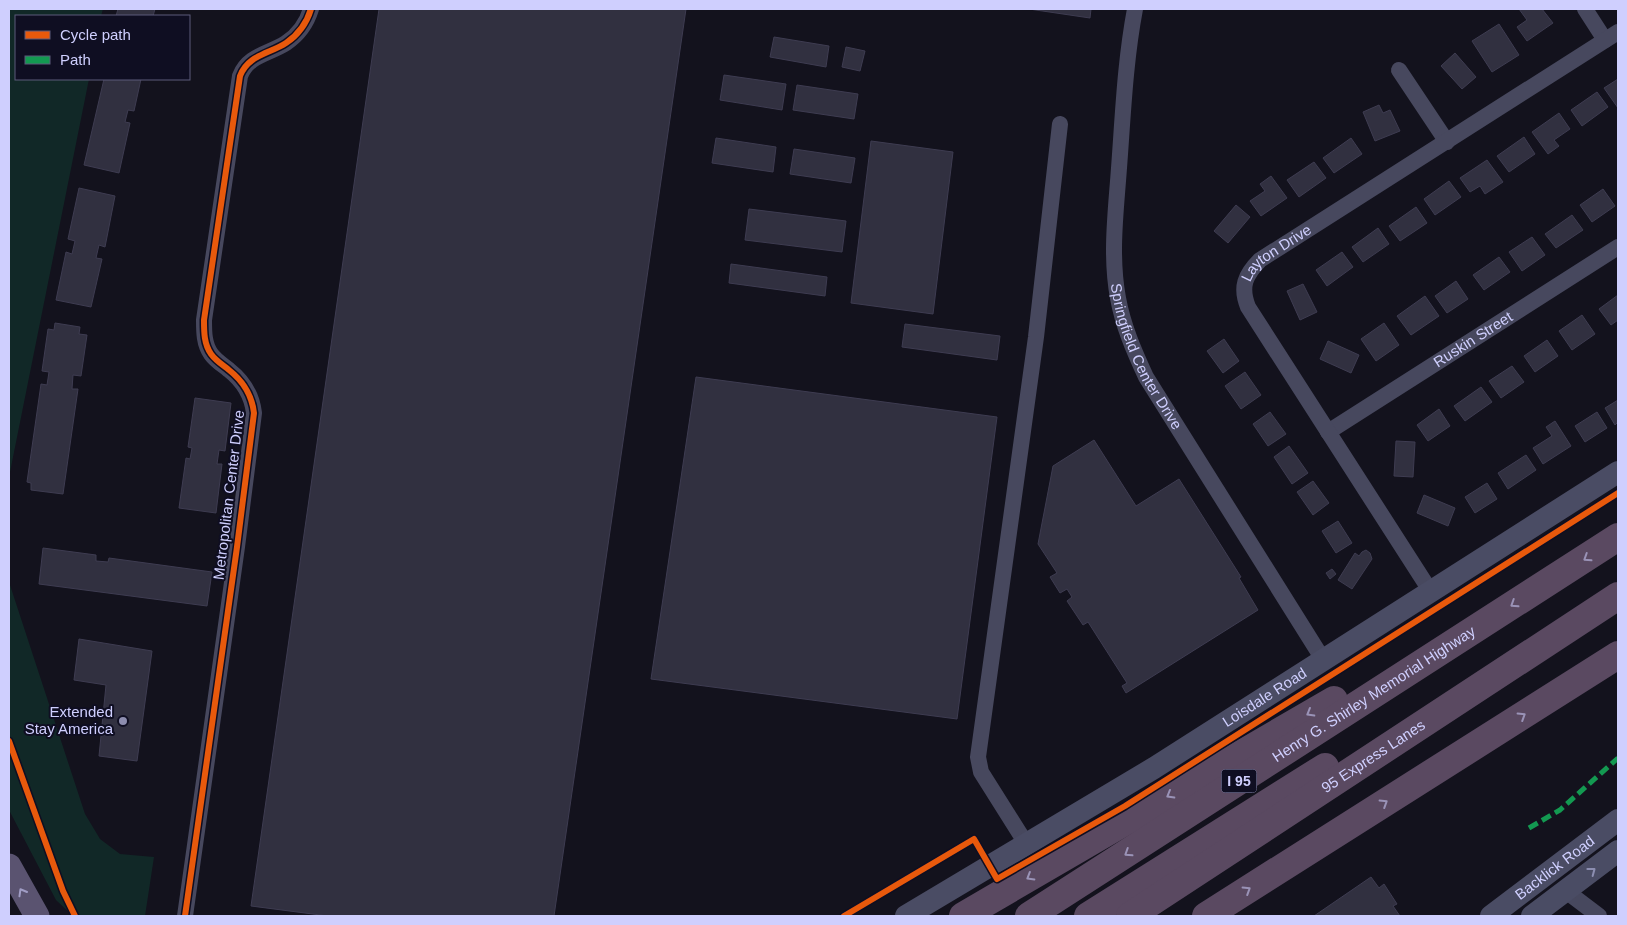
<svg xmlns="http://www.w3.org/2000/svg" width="1627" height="925" font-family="Arial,sans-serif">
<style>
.green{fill:#112827}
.building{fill:#313040;stroke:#3e3c51}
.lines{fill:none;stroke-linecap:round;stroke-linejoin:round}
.minor{stroke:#47485e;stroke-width:16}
.secondary{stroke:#4a4c64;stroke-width:22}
.primary{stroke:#5a5370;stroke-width:25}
.motorway{stroke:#5a4961;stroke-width:28}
.quiet{stroke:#139951;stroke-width:5;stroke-dasharray:10 5;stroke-linecap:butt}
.cycleway-casing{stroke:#0f0e22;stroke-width:9}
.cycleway{stroke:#e8590c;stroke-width:6}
.oneway{stroke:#9a93b7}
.oneway2{stroke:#8c8eb1}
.oneway3{stroke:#a09dc5}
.poi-dot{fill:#8d8daf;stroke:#0f0e22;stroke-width:2}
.labels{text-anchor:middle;stroke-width:4;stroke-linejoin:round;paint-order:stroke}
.shield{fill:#0f0e22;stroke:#9595bc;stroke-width:1}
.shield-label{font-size:14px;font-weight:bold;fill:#cfcffe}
.street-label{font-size:15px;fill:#cfcffe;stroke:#0f0e22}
.poi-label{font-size:15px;fill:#cfcffe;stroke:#0f0e22;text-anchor:end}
</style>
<rect width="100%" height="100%" fill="#13121d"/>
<!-- green -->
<path class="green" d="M9,9h94l-2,7h-85v63h73l-80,398z
M9,582l76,232 15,25 20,15 34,3 -9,59h-72l-17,-16 -47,-90z"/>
<!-- building -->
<path class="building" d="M118,9h37l-2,7h-37z
M379,9h307l-132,907h-226l-77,-10z
M1029,9h62l-1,9z
M1519,9h23l11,14 -26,18 -10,-14 10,-7z
M1499,24l20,31 -27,17 -20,-31z
M774,37l55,9 -3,21 -56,-10z
M846,47l19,4 -5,20 -18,-4z
M1455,53l21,24 -14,12 -21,-23z
M724,75l62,9 -4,26 -62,-10z
M104,79h37l-7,32 -6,-1 -3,12 5,1 -11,50 -35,-8z
M1618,79v29l-14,-20z
M797,85l61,9 -4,25 -61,-9z
M1597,92l11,15 -26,19 -11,-16z
M1379,105l4,8 7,-3 10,21 -25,10 -12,-29z
M1559,113l11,16 -16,11 5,6 -11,8 -16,-22z
M1524,137l11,17 -26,18 -12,-16z
M716,138l60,9 -3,25 -61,-9z
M1351,138l11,16 -28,19 -11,-15z
M871,141l82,11 -20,162 -82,-11z
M794,149l61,9 -4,25 -61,-9z
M1487,160l16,22 -18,12 -5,-8 -10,6 -10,-14z
M1314,162l12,16 -27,19 -12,-17z
M1271,176l16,22 -26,18 -11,-15 15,-10 -5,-7z
M1449,181l12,16 -26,18 -11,-16z
M79,188l36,8 -10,51 -6,-2 -3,13 6,1 -11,48 -35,-7 10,-48 6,2 3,-13 -7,-2z
M1603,189l12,17 -23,16 -12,-17z
M1236,205l14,12 -22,26 -14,-12z
M1416,207l11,16 -27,18 -11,-15z
M749,209l97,12 -4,31 -97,-12z
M1572,215l11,15 -27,18 -11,-14z
M1378,228l11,16 -26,18 -11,-15z
M1532,237l13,18 -23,16 -13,-19z
M1342,252l11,15 -26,19 -11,-16z
M1499,257l11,15 -26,18 -11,-15z
M731,264l96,13 -2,19 -96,-13z
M1456,281l12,18 -21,14 -12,-17z
M1303,284l14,28 -17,8 -13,-29z
M1618,295v25l-7,5 -12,-16z
M1425,296l14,20 -28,19 -14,-19z
M1582,315l13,19 -23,16 -13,-19z
M55,323l25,4 -1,7 8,1 -6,41 -8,-1 -1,14h6l-15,105 -32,-4v-7l-4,-1 14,-98 6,1 2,-13 -7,-1 6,-42 6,1z
M1384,323l15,22 -23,16 -15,-22z
M905,324l95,12 -3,24 -95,-13z
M1224,339l15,22 -16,12 -16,-22z
M1547,340l11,16 -23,16 -11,-16z
M1328,341l31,14 -8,18 -31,-14z
M1512,366l12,16 -23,16 -12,-17z
M1245,372l16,23 -20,14 -16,-23z
M696,377l301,40 -40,302 -306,-40z
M1481,387l11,15 -27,19 -11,-15z
M195,398l36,5 -6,48 -6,-1 -2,14h5l-6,49 -37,-5 7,-50 4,1 2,-11 -4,-1z
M1618,400v22l-3,3 -10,-17z
M1439,409l11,17 -22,15 -11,-16z
M1270,412l16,22 -18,12 -15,-22z
M1597,412l10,16 -22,14 -10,-16z
M1555,421l16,25 -28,18 -10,-16 19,-12 -6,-9z
M1094,440l42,66 43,-27 62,98 -2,1 19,32 -132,83 -4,-7 5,-3 -39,-61 -5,3 -16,-24 5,-4 -5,-8 -7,4 -10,-16 7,-4 -19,-29 15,-78z
M1396,441l19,1 -2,35 -19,-1z
M1289,446l19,27 -16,11 -18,-27z
M1526,455l10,15 -28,19 -10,-16z
M1313,481l16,22 -16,12 -16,-23z
M1487,483l10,16 -22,14 -10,-16z
M1424,495l31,13 -7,18 -31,-13z
M1338,521l14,22 -16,10 -14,-22z
M43,548l53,7v6l12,1 1,-4 103,14 -5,34 -168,-22z
M1366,550l4,3 2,6 -20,30 -14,-9 17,-27 4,3 3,-4z
M1332,569l4,5 -6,5 -4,-6z
M79,639l73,12 -15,110 -38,-5 7,-71 -32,-5z
M1371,877l8,11 5,-4 13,20 -4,2 7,10h-86z"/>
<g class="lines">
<!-- minor -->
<g class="minor">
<path id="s1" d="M1135,9c-10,53 -12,106 -16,159 -3,43 -9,87 -1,130 5,28 16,53 28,79l178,284"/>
<path d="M1585,9l20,31"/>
<path d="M1399,70l48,72"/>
<path id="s2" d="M1328,432l290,-185"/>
<path id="s3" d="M1431,592l-183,-285c-8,-20 -3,-32 12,-47l358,-228"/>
<path d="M1027,845l-46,-73 -3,-15 58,-420 24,-213"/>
<path d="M1566,891l33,25"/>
<path d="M185,916l52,-369 17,-134c-2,-17 -11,-32 -25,-43 -6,-5 -13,-9 -18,-16 -7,-10 -7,-22 -7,-34l36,-244c8,-21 29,-22 46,-33 12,-8 21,-21 25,-34"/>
</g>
<!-- secondary -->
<g class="secondary">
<path id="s4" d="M906,916l248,-148 464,-296"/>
<path id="s5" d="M1491,916l127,-96"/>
<path d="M1532,916l86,-65"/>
</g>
<!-- primary -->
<path class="primary" d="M9,866l28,50"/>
<!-- motorway -->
<g class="motorway">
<path d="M963,916l371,-216"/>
<path id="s6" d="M1029,916l589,-379"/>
<path d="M1088,916l237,-149"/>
<path id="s7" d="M1130,916l488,-320"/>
<path d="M1206,916l412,-261"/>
</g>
<!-- quiet -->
<path class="quiet" d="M1529,828l31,-18 58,-52"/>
<defs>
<path id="cycleway" d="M9,741l54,150 12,25
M185,916l52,-369 17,-134c-2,-17 -11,-32 -25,-43 -6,-5 -13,-9 -18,-16 -7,-10 -7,-22 -7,-34l36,-244c8,-21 29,-22 46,-33 12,-8 21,-21 25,-34
M844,916l130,-77 23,40 128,-73 493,-313"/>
</defs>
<!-- cycleway casing -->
<use href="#cycleway" class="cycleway-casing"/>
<!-- cycleway -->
<use href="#cycleway" class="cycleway"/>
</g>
<!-- one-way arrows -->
<defs><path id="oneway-chevron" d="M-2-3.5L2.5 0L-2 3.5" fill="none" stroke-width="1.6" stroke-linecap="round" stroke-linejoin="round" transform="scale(1.25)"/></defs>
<g class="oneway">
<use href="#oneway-chevron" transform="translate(1587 558) rotate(147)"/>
<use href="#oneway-chevron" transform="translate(1514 604) rotate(147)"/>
<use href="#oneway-chevron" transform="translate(1310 713) rotate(150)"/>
<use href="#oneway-chevron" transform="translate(1522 716) rotate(-32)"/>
<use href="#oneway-chevron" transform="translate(1170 795) rotate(150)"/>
<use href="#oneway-chevron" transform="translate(1384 803) rotate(-32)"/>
<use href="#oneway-chevron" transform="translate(1128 853) rotate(147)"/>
<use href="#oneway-chevron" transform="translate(1030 877) rotate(149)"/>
<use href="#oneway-chevron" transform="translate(1247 890) rotate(-32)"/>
</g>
<use class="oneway2" href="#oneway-chevron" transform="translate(1592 871) rotate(-37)"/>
<use class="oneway3" href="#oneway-chevron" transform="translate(22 892) rotate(-120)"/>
<!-- markers -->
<circle class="poi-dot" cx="123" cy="721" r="5"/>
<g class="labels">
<!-- shield labels -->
<rect class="shield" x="1221.5" y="769.5" width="35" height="23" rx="4"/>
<g class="shield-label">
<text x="1239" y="786">I 95</text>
</g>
<!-- street labels -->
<g class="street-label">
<text dy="5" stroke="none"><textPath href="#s3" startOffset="408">Layton Drive</textPath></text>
<text dy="5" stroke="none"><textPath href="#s2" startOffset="172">Ruskin Street</textPath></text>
<text dy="5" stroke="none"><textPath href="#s1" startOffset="355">Springfield Center Drive</textPath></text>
<text transform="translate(229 495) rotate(-83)" y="5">Metropolitan Center Drive</text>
<text dy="5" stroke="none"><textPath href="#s6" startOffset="410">Henry G. Shirley Memorial Highway</textPath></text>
<text dy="5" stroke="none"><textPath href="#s4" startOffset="420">Loisdale Road</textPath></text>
<text dy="5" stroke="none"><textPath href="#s7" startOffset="291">95 Express Lanes</textPath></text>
<text dy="5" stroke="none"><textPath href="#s5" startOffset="80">Backlick Road</textPath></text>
</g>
<!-- poi labels -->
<g class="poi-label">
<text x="113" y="717">Extended<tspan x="113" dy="17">Stay America</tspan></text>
</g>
</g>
<!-- border -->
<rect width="1627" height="925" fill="none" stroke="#cfcffe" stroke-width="20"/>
<!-- legend -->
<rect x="15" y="15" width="175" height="65" fill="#0f0e22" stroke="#5c5b7a"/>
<rect x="25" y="31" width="25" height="8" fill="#e8590c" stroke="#5c5b7a"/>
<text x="60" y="40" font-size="15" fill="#cfcffe">Cycle path</text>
<rect x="25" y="56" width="25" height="8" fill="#139951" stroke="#5c5b7a"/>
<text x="60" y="65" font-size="15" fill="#cfcffe">Path</text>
</svg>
